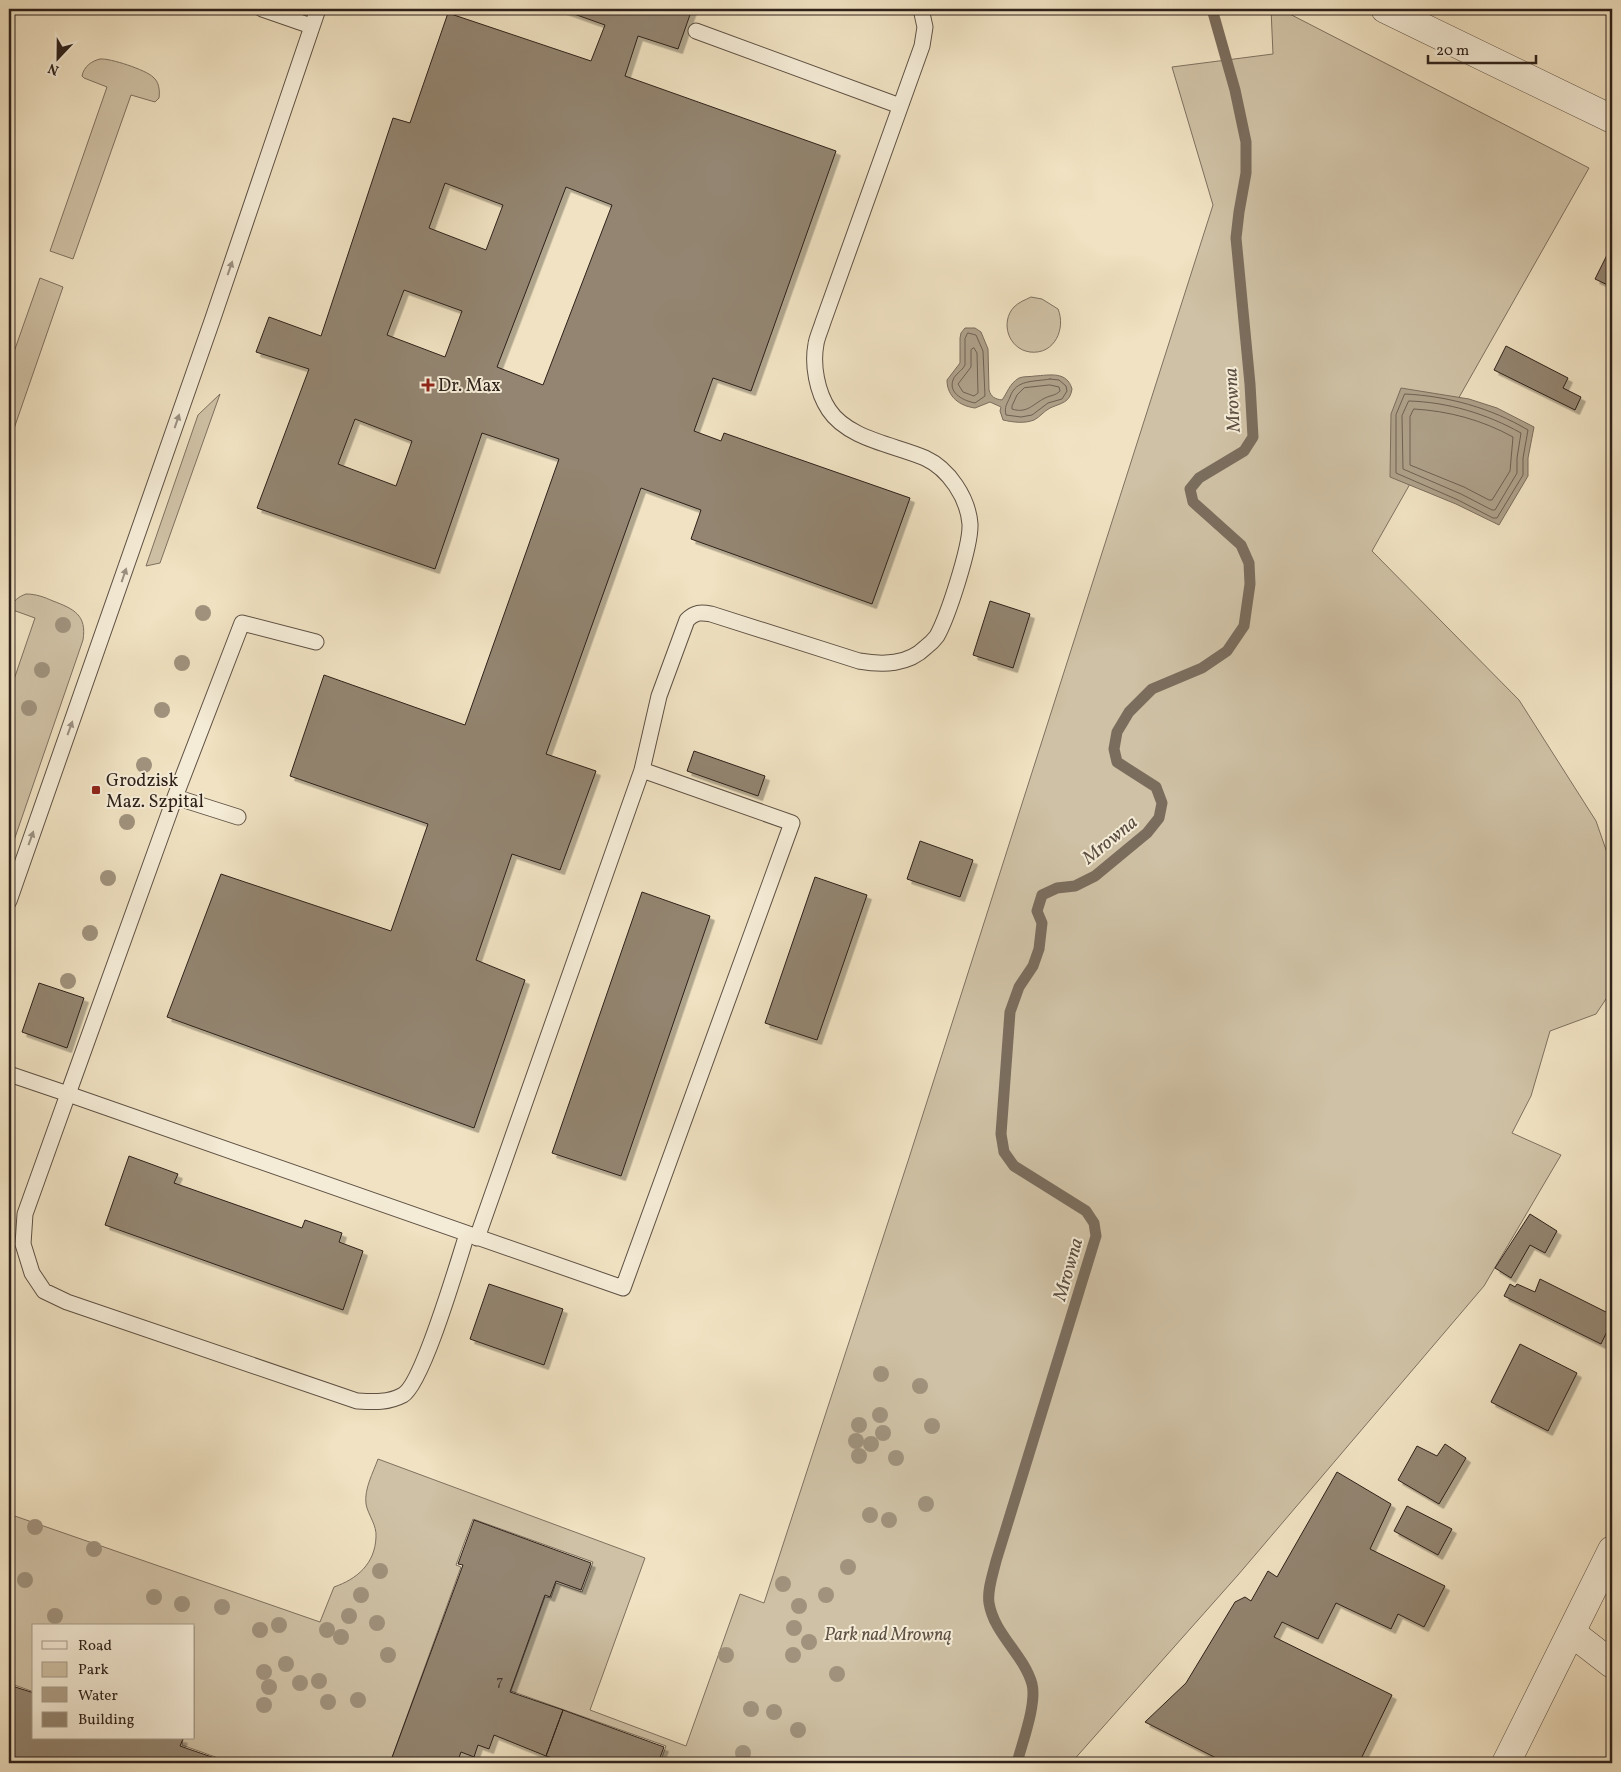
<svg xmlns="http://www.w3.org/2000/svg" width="1621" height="1772" font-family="Vollkorn,serif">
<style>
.green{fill:#cfc1a5;stroke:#7e7160}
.water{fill:#aea089;stroke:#7b6d5d}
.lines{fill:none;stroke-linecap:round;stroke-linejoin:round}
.shore{stroke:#6e6052;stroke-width:1}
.stream{stroke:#7b6d5d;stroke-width:11}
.building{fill:#938571;stroke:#2e211a;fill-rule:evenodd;filter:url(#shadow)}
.service-casing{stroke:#5e5144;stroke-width:17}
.minor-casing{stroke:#5e5144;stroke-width:29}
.tertiary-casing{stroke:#5e5144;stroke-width:29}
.service{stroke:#f5ecd7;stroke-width:15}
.minor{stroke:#f5ecd7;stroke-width:28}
.tertiary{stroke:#f5ecd7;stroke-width:28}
.tree{fill:#a0927d}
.oneway{fill:#9b9182}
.poi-dot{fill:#8f2418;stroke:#f5ecd7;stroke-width:2}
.labels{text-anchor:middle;stroke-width:4;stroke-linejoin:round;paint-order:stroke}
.number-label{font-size:15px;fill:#473a30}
.poi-label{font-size:18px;fill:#2e211a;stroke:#f5ecd7;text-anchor:start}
.park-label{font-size:18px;font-style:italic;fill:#5e5144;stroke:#f5ecd7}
.water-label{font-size:19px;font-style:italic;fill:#5b4d41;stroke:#f5ecd7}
</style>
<defs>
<filter id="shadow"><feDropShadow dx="4.5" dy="4.5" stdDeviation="0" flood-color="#0004"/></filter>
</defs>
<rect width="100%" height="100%" fill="#f0e2c2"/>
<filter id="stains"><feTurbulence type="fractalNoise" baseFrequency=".004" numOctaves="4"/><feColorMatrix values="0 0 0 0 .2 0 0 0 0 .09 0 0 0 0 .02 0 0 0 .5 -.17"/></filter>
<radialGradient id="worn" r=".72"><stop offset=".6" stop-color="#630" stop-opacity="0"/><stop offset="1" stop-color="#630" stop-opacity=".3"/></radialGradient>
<!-- green -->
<path class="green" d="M1271,9h9l309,159 -217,383 147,149 77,121 16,46v123l-16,24 -46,17 -19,65 -19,37 49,22 -77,131 -246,289 -167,188h-411l6,-17 -155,-55 34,-94 6,1 5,-15 26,9 11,-30 -120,-43 -17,46 5,2 -71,196h-158l-50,-18 1,-7h11v-112h-160v66l-25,-9v-169l311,108 14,-35c23,-8 41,-23 42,-50 1,-12 -8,-22 -10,-33 -2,-15 7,-31 12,-45l267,99 -55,152 96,36 54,-152 24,9 145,-445 304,-953 -41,-138 101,-13z
M100,59c10,-1 46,11 53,18 6,5 7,13 6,21l-4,4 -24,-7 -58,164 -23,-8 57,-164 -23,-9 -2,-2c2,-10 10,-15 18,-17z
M40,278l23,9 -54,156v-77z
M1031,297l11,2 16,10c8,19 -3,46 -28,43 -22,-3 -30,-30 -16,-45 5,-5 11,-7 17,-10z
M220,394l-60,169 -14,3 52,-151z
M26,594c10,0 18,3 27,7 21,8 34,14 30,39l-74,215v-161l26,-76 -25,-9c4,-9 8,-12 16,-15z"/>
<!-- water -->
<path class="water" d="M965,328h10l6,4 7,17 1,41c2,7 6,9 13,10 6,-8 7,-16 17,-22 5,-2 11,-1 16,-2 15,-1 32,-5 37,13 -2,14 -11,14 -22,19 -6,3 -10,9 -16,12 -10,4 -22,2 -31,0l-3,-9 1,-4 -11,-5 -15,6c-15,-2 -28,-11 -28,-28l13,-17v-25l1,-5z
M1401,388l68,11 28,9 37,19 -6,31v18l-29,49 -43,-21 -66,-27 1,-63z"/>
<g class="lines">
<!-- shore -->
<path class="shore" d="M968,333l8,2 7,16 2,45 -10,7c-10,-2 -27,-9 -22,-23 2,-6 9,-9 12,-15v-26z
M974,348l3,5 1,40 -4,3 -11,-4 -5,-8 13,-17v-17z
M1050,379l9,1 7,6 1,5 -5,8 -14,4 -16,12 -11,2 -15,-2c-2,-8 1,-11 4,-18 6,-18 24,-15 40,-18z
M1050,385l9,2 1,4c-5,5 -9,4 -15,7 -12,6 -18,16 -33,11v-3l5,-11 7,-7z
M1405,394c43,2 86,14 123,36l-5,28v17l-26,43h-4l-35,-18 -62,-27v-58z
M1409,401c39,1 78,13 112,32l-4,25v15l-22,37h-3l-31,-16 -58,-25 -1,-53z
M1414,409c35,2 68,11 99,28l-3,34 -18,29h-3l-25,-13 -54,-22v-48z"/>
<!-- stream -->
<path class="stream" d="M1017,1763c5,-20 20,-59 15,-79 -8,-29 -38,-50 -43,-81 -2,-13 4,-29 7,-42l100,-325 -2,-13 -8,-12 -72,-45 -10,-14 -3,-18 9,-122 9,-25 14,-21 6,-17 3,-26 -5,-12 5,-16 15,-7 18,-2 20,-10 52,-43 12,-15 3,-15 -6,-16 -39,-25 -3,-13 3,-17 12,-20 23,-23 50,-21 25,-17 17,-25 6,-42 -1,-21 -8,-18 -48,-43 -3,-13 9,-11 45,-27 9,-14 -3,-53 -14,-146 3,-26 7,-39v-31l-11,-52 -23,-81"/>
</g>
<!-- building -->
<path class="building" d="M560,9h132l-14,40 -40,-13 -13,40 211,75 -85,240 -38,-13 -19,53 27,10 3,-8 186,65 -38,106 -181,-65 10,-29 -60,-22 -95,266 50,17 -36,99 -48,-16 -36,106 49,20 -51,148 -307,-111 54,-143 170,57 37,-107 -138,-48 34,-101 141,50 94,-266 -77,-26 -47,136 -178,-61 52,-139 -53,-17 13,-35 52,19 72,-218 17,5 38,-110 143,48 14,-36zM445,183l58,22 -17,45 -57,-22zM566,187l46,18 -69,180 -46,-18zM404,290l58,21 -17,46 -58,-22zM355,419l57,22 -16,45 -58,-22z
M1612,245v42l-17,-8z
M1506,346l62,32 -5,10 18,9 -6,13 -81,-40z
M990,601l40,13 -17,54 -40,-13z
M694,751l71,25 -7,20 -71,-25z
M920,841l53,19 -13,37 -53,-18z
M815,877l52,18 -50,145 -52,-17z
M642,892l68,24 -89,260 -69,-23z
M39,983l45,15 -17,50 -45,-16z
M129,1156l49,18 -4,9 128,45 3,-8 37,13 -3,9 24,9 -20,59 -238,-85z
M1530,1214l27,17 -12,22 -15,-8 -19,33 -16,-10z
M1540,1279l72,36v6l-11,23 -97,-48 6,-12 5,3 2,-3 18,8z
M489,1284l74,25 -19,56 -74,-26z
M1520,1344l57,29 -29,58 -57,-29z
M1445,1444l21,14 -27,46 -41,-24 19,-34 20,10z
M1337,1472l54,32 -21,45 75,37 -21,41 -26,-13 -7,15 -55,-26 -18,36 -36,-17 -8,15 118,58 -33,68h-140l1,-3 -75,-38 41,-39 49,-81 10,-5 6,4 17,-30 9,6z
M1407,1506l45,23 -14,26 -44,-24z
M474,1520l117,43 -10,27 -25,-9 -6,16 -5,-2 -35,97 53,18 -17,46 -52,-21 -5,14 -11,-4 -4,12 -13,-5 -4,11h-67l73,-198 -5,-1z
M9,1685l25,8v45h146l3,1 -3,7 49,17h-203l-17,-6z
M563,1710l101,37 -6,16h-97l1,-2 -16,-5z"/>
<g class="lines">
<defs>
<path id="service" d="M262,9l49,17
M696,31l204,75
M316,642l-74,-19 -67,174 -107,297 555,194 169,-465 -150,-53
M175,797l63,20
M9,901l203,-580 106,-312
M9,1074l59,20 -43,120 -2,30 9,29 12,18 23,11 290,99c17,1 31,2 46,-6 20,-12 55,-133 64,-161
M477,1238l165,-468 17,-74 28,-76c8,-8 14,-8 24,-6l148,47c24,4 49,4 67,-14 4,-3 8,-7 11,-11 11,-20 34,-90 33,-112 -2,-26 -21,-55 -45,-66 -30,-13 -77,-19 -96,-48 -12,-18 -17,-45 -13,-66 1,-7 5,-15 7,-22l99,-276 3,-19 -4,-18"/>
<path id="minor" d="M1572,1633l40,31"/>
<path id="tertiary" d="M1385,9l227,110
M1506,1763l106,-213"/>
</defs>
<!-- service casing -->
<use href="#service" class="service-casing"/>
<!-- minor casing -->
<use href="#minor" class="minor-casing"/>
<!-- tertiary casing -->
<use href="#tertiary" class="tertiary-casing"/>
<!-- service -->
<use href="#service" class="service"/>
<!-- minor -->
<use href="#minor" class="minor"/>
<!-- tertiary -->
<use href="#tertiary" class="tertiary"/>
</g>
<!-- trees -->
<g class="tree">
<circle cx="203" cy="613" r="8"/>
<circle cx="63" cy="625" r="8"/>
<circle cx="182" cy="663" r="8"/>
<circle cx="42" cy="670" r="8"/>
<circle cx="29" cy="708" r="8"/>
<circle cx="162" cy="710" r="8"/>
<circle cx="144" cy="765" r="8"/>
<circle cx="127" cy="822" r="8"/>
<circle cx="108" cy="878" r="8"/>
<circle cx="90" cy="933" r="8"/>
<circle cx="68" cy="981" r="8"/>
<circle cx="881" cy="1374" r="8"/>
<circle cx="920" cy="1386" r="8"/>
<circle cx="880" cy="1415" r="8"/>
<circle cx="859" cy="1425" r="8"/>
<circle cx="932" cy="1426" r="8"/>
<circle cx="883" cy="1433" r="8"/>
<circle cx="856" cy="1441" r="8"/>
<circle cx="871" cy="1444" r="8"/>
<circle cx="859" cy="1456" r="8"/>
<circle cx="896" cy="1458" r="8"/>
<circle cx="926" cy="1504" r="8"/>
<circle cx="870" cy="1515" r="8"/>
<circle cx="889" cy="1520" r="8"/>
<circle cx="35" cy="1527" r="8"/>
<circle cx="94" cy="1549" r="8"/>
<circle cx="848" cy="1567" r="8"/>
<circle cx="380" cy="1571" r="8"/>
<circle cx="25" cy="1580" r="8"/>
<circle cx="783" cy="1584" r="8"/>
<circle cx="361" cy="1595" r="8"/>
<circle cx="826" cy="1595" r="8"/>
<circle cx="154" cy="1597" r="8"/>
<circle cx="182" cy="1604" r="8"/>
<circle cx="799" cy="1606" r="8"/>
<circle cx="222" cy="1607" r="8"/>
<circle cx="55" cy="1616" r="8"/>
<circle cx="349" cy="1616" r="8"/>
<circle cx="377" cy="1623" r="8"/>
<circle cx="279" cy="1625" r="8"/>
<circle cx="794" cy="1628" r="8"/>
<circle cx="260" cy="1630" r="8"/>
<circle cx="327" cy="1630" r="8"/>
<circle cx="341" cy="1637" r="8"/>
<circle cx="809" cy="1642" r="8"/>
<circle cx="388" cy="1655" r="8"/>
<circle cx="726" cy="1655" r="8"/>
<circle cx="793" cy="1655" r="8"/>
<circle cx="286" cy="1664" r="8"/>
<circle cx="264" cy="1672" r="8"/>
<circle cx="837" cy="1674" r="8"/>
<circle cx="319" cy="1681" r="8"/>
<circle cx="300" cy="1683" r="8"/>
<circle cx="269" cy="1687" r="8"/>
<circle cx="358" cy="1700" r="8"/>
<circle cx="328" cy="1702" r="8"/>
<circle cx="264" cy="1705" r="8"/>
<circle cx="751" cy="1709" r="8"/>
<circle cx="774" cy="1712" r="8"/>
<circle cx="798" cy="1730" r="8"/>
<circle cx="743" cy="1753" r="8"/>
</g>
<!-- one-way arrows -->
<defs><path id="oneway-solid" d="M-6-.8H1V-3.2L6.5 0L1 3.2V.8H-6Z" transform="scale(1.25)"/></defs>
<g class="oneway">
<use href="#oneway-solid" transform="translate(230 268) rotate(-71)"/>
<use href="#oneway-solid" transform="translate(177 421) rotate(-71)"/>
<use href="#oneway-solid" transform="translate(124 575) rotate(-71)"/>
<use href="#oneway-solid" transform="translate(70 728) rotate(-70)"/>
<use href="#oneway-solid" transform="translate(31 838) rotate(-70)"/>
</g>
<!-- markers -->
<g class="poi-dot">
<path d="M425.5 377.5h5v5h5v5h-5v5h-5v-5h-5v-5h5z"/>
<rect x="91" y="785" width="10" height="10" rx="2.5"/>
</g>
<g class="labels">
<!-- number labels -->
<g class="number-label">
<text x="500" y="1685">7</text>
</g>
<!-- poi labels -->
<g class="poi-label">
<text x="438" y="391">Dr. Max</text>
<text x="106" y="786">Grodzisk<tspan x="106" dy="21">Maz. Szpital</tspan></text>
</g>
<!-- park labels -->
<g class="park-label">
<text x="888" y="1640">Park nad Mrowną</text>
</g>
<!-- water labels -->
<g class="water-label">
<text transform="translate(1231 400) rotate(-93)" y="7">Mrowna</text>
<text transform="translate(1109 839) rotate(-39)" y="7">Mrowna</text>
<text transform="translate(1067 1269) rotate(-74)" y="7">Mrowna</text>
</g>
</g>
<!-- margin -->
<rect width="1621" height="1772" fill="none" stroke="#f0e2c2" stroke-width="30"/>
<rect x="10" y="10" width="1601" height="1752" fill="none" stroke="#2e211a" stroke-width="2.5"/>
<rect x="15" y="15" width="1591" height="1742" fill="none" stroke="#2e211a"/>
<!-- legend -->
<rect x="32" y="1624" width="162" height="115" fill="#f5ecd7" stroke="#a59b8b"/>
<rect x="42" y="1641" width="25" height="8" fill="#f5ecd7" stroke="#a59b8b"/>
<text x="78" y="1650" font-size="15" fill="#2e211a">Road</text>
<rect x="42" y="1662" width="25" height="15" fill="#cfc1a5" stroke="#a59b8b"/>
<text x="78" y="1674" font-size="15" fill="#2e211a">Park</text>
<rect x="42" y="1687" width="25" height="15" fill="#aea089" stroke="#a59b8b"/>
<text x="78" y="1700" font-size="15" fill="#2e211a">Water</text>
<rect x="42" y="1712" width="25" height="15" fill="#938571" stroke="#a59b8b"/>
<text x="78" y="1724" font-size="15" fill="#2e211a">Building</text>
<!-- north arrow -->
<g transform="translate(58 58) rotate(202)" stroke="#f5ecd7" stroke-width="4" paint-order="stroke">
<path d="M0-4L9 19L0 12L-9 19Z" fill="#2e211a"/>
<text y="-8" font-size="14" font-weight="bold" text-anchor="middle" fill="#2e211a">N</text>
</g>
<!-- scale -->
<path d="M1428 55v8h108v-8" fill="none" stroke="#2e211a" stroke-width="2.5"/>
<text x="1436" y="55" font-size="15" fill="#2e211a" stroke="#f5ecd7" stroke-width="4" paint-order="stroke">20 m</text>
<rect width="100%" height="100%" filter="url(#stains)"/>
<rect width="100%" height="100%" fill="url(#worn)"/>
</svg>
